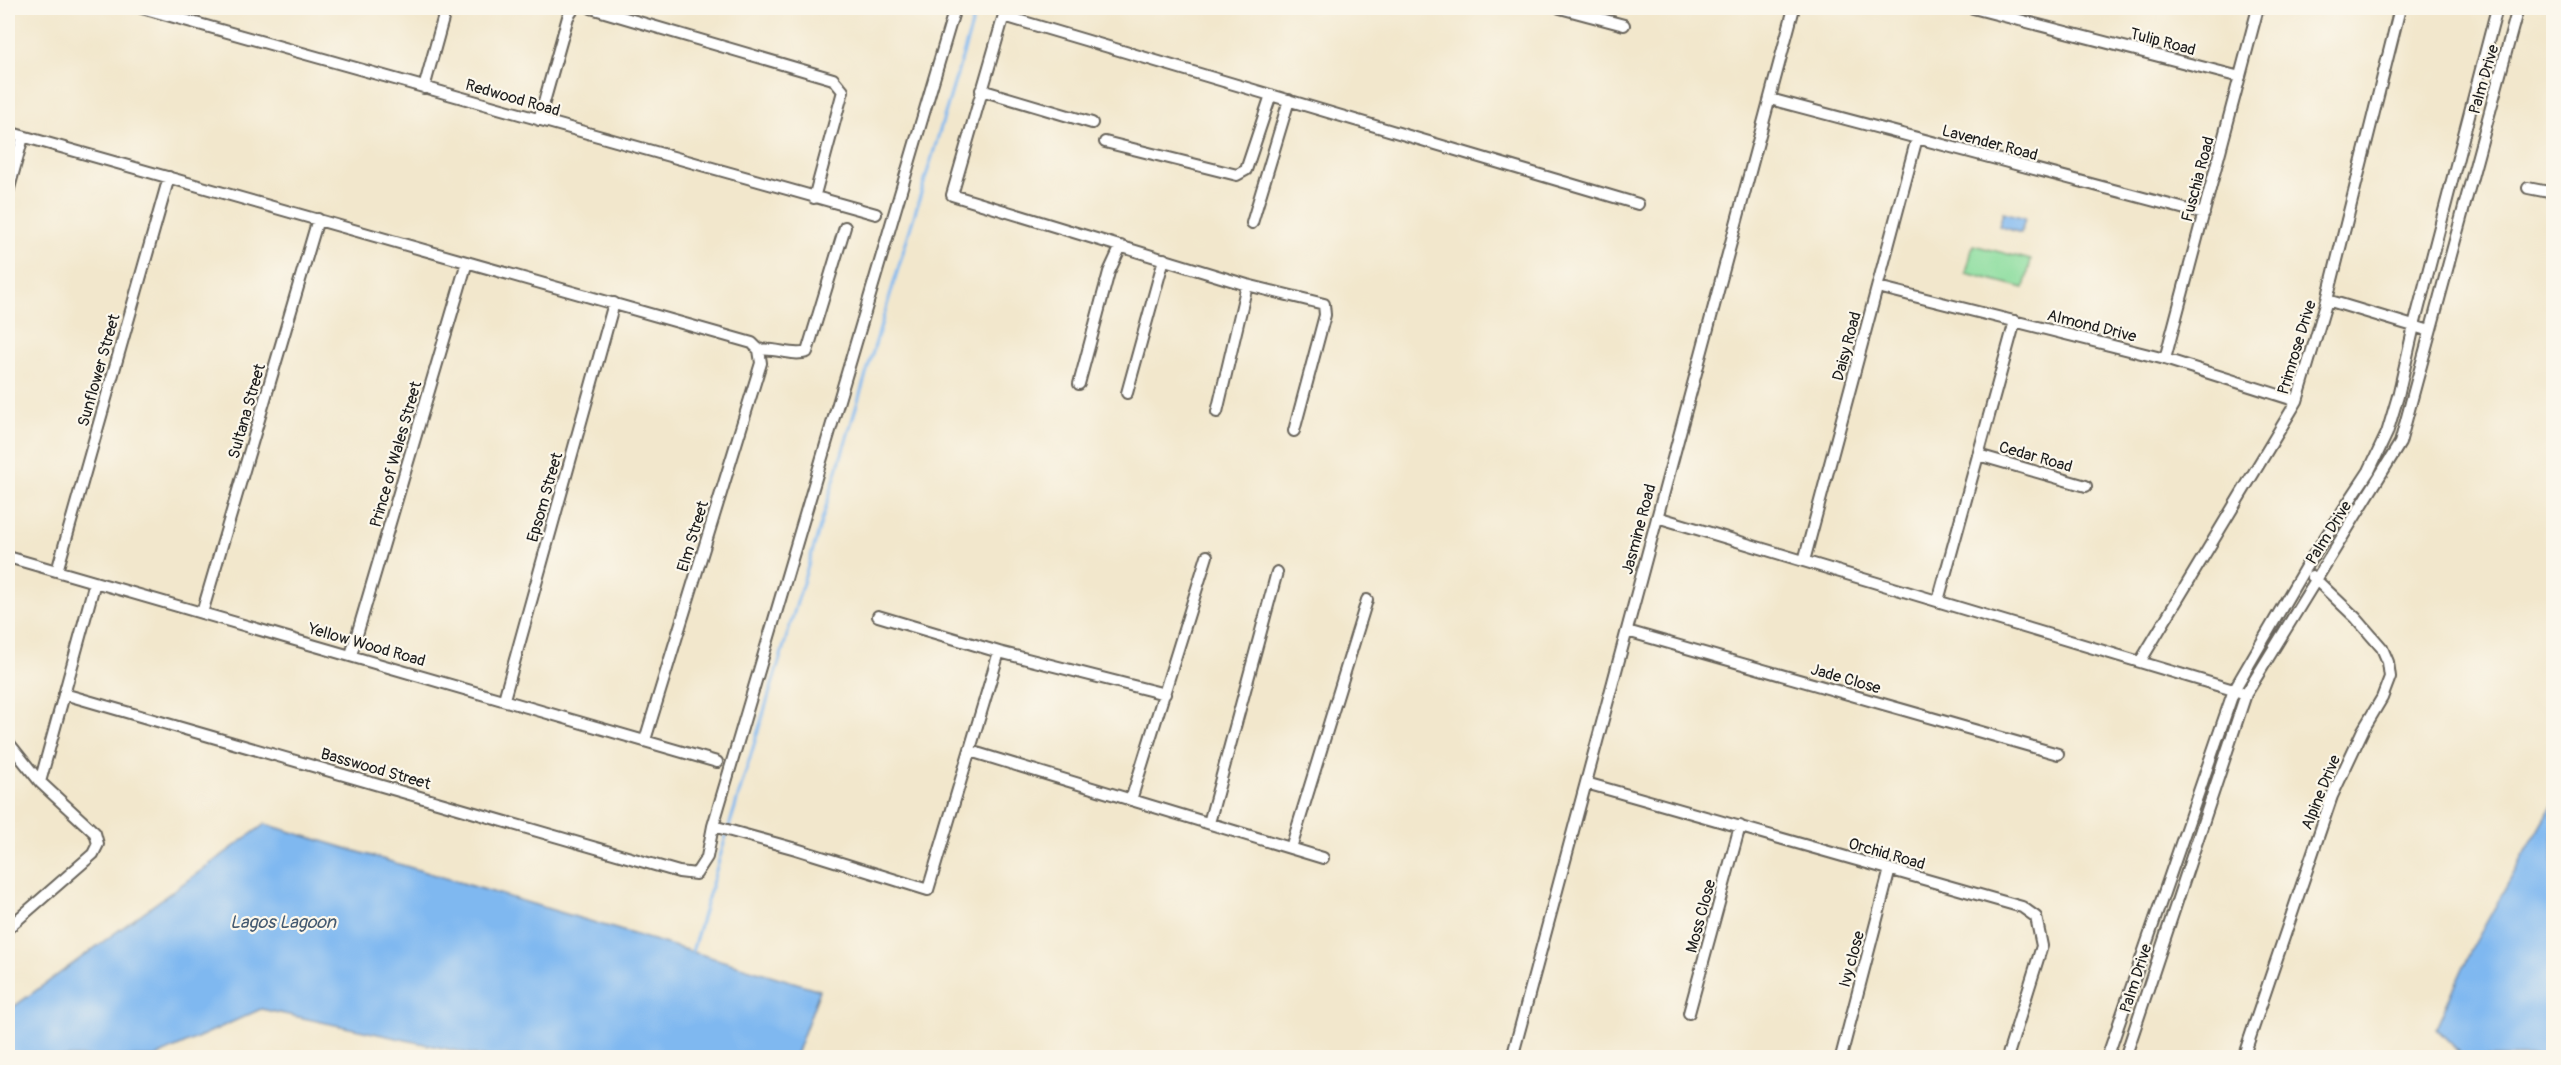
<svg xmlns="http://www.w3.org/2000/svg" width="2561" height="1065" font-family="Pangolin,sans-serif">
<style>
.green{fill:#8bdd9e;stroke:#547c5d;stroke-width:1.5}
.water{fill:#7fb8f0;stroke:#4e6a86;stroke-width:1.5}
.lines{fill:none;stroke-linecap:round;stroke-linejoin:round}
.stream{stroke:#7fb8f0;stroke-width:3}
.minor-casing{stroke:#67635a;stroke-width:14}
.minor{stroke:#fff;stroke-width:10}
.labels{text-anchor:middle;stroke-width:4.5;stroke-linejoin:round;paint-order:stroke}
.street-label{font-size:16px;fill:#1c1c1c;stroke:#fbf7ec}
.water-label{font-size:18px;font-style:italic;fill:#445a71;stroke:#fbf7ec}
</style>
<rect width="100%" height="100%" fill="#fbf7ec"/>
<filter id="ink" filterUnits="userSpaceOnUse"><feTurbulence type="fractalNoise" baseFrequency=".0167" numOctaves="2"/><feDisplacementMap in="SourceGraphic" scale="12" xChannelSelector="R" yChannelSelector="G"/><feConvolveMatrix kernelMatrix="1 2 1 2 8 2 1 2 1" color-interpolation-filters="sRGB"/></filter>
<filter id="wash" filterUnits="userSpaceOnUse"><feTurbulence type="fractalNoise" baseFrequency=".008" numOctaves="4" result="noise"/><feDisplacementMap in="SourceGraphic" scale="24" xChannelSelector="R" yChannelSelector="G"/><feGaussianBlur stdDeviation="1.35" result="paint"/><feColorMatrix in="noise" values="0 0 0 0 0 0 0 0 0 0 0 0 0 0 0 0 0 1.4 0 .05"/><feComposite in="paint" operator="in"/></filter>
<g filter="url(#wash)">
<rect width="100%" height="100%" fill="#f2e7cc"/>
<!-- green -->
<path class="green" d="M1973,245l58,15 -7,28 -58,-15z"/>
<!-- water -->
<path class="water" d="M2003,212l22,6 -4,15 -22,-7z
M2553,803v254h-89l-28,-29 35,-78z
M265,824l555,166 -25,67h-310l-224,-48 -106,48h-147v-46z"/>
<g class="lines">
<!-- stream -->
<path class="stream" d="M729,827l248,-819
M692,952l35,-119"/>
</g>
</g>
<g filter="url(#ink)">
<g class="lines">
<defs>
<path id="minor" d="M142,8l734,206
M591,8l242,71 10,12 -29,107
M1006,8l-54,187 295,90 77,19 1,11 -31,116
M1560,8l64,17
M1973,8l267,69
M1004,16l634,188
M424,88l22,-80
M981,90l111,33
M1770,99l434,115
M539,120l29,-103 6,-9
M8,132l744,211 7,7 2,13 -116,377
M1105,142l132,33 9,-5 25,-75
M2528,188l26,5
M8,192l15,-55
M1252,223l37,-123
M1878,287l287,72 132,42
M2327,300l103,31
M759,350c16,-3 33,7 48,2l38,-125
M2165,359l93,-351
M1079,384l30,-112 12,-26
M1127,393l37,-134
M1217,412l30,-127
M1978,455l108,31
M1657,517l583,175
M8,557l709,205
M1804,561l113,-423
M57,571l112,-394
M1938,601l77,-280
M202,613l116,-394
M878,616l121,36 166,42
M1627,631l431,123
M351,655l116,-393
M2140,662l157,-261 30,-101 73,-292
M64,694l615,178 17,2 11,-17 6,-31 242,-818
M504,699l110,-396
M8,742l32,40 55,51 3,11 -5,10 -85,74
M970,751l353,107
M40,782l55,-200
M1586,783l436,124 14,10 6,29 -35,112
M1131,800l76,-244
M1209,823l68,-251
M713,826l83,23 132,41 71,-238
M1291,848l76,-248
M1689,1013l51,-187
M1841,1057l49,-188
M1512,1058l282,-1050
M2107,1058l127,-368 71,-122 64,-97 18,-38 11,-37 16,-70 83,-318
M2125,1058l121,-364 154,-251 118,-435
M2243,1058l89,-262 31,-66 19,-32 8,-21 -2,-15 -6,-14 -26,-30 -44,-42"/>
</defs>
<!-- minor casing -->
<use href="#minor" class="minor-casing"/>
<!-- minor -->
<use href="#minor" class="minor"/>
</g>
</g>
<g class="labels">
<!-- street labels -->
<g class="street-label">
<text transform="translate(2163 41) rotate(15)" y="6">Tulip Road</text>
<text transform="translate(2483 79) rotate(-74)" y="6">Palm Drive</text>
<text transform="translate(513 97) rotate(16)" y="6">Redwood Road</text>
<text transform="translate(1990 142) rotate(15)" y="6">Lavender Road</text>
<text transform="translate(2197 179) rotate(-75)" y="6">Fuschia Road</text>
<text transform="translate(2092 325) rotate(14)" y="6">Almond Drive</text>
<text transform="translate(1846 346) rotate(-75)" y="6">Daisy Road</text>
<text transform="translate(2296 347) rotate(-73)" y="6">Primrose Drive</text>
<text transform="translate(98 370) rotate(-74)" y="6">Sunflower Street</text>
<text transform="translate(246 411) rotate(-74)" y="6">Sultana Street</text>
<text transform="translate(395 454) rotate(-74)" y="6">Prince of Wales Street</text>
<text transform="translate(2036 456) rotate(16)" y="6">Cedar Road</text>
<text transform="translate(544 497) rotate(-74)" y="6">Epsom Street</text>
<text transform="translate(1638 529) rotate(-75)" y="6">Jasmine Road</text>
<text transform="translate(2328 532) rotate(-58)" y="6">Palm Drive</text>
<text transform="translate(692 536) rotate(-73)" y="6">Elm Street</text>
<text transform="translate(367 644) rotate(16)" y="6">Yellow Wood Road</text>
<text transform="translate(1846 678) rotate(16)" y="6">Jade Close</text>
<text transform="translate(376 768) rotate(16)" y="6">Basswood Street</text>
<text transform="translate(2320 792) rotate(-68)" y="6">Alpine Drive</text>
<text transform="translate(1887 853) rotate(16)" y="6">Orchid Road</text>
<text transform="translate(1700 916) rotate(-75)" y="6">Moss Close</text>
<text transform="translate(1851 959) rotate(-75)" y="6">Ivy close</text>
<text transform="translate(2135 978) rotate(-72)" y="6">Palm Drive</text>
</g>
<!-- water labels -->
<g class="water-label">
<text x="283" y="928">Lagos Lagoon</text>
</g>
</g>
<!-- margin -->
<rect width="2561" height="1065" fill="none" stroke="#fbf7ec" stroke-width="30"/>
</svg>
